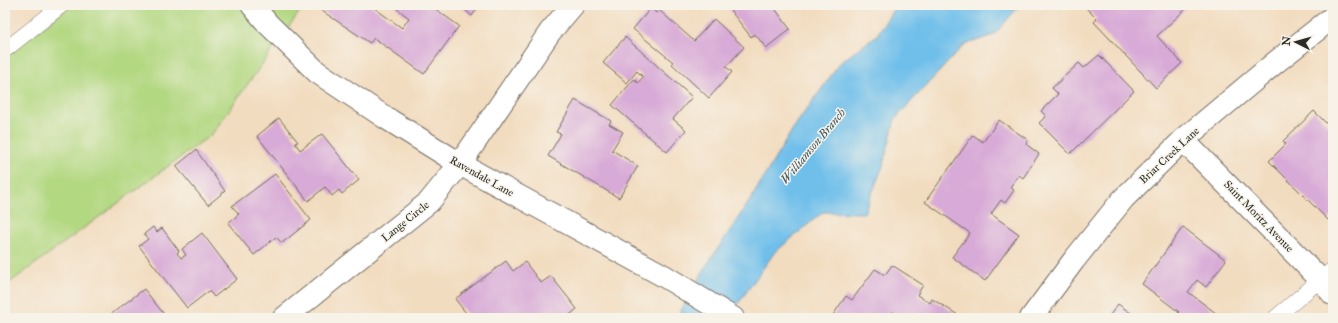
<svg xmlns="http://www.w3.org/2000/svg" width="1338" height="323" font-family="'IM FELL Great Primer',serif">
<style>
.green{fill:#b3d882;stroke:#6f8256}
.water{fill:#70bfeb;stroke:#4e758b}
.building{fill:#d8aad7}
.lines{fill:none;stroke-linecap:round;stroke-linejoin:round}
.service-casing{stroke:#71695f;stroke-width:16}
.minor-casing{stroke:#71695f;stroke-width:24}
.service{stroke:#fff;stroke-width:15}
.minor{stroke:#fff;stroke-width:22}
.labels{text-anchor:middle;stroke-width:3;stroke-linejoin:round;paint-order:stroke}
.street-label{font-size:11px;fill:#2b2b2b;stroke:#f7f3e8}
.water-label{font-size:12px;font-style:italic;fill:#405765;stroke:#f7f3e8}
</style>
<rect width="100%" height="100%" fill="#f7f3e8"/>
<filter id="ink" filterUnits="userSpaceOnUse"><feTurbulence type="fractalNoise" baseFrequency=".025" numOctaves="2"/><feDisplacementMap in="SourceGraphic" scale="8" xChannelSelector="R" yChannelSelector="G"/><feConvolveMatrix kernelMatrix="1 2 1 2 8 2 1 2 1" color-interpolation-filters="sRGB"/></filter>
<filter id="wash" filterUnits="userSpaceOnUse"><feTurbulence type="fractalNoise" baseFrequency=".012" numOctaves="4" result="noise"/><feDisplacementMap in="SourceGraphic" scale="16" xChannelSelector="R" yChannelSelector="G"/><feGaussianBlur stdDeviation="0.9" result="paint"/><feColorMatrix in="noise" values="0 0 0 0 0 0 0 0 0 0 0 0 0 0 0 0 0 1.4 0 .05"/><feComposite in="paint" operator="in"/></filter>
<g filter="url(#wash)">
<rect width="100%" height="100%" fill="#f2dcbf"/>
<!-- green -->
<path class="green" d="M71,5h231l-4,9 -86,120 -207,152v-229z"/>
<!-- water -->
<path class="water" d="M896,5h124l-26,30 -30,10 -69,74 -12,47 -19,47 -41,-1 -49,41 -46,65h-51l31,-55 41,-61 45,-75 47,-65 36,-27z"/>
<g id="blocks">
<!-- building -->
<path class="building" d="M313,5h57l32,23 7,-10 -13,-10 2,-3h32l29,21 -35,48 -50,-36 -4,5z
M459,5h21l-8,11z
M726,5h47v1l17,23 -24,19 -11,-14 -4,3z
M1090,5h100l-33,31 25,27 -26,25 -62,-66 3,-3 -11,-11z
M651,8l5,5 3,-3 35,31 20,-22 30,28 -18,20 6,5 -23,26 -37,-34 1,-2 -40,-33z
M625,37l67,60 -19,22 13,11 -19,22 -55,-47 22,-26 4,4 5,-6 -6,-6 -10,12 -24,-20z
M1099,55l35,36 -64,63 -31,-31 7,-7 -5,-5 17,-17 -6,-6 27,-25 5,5z
M575,100l36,21 -2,3 14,8 -11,18 26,16 -19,32 -71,-42 13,-22 -5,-2z
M1314,111l19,19v28l-3,3 3,3v51l-5,5 -59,-59 17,-17 -3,-3z
M279,118l19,24 -3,1 5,7 22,-16 37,46 -17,14 -3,-4 -7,6 -7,-9 -17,14 -51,-65z
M999,120l29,20 -2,4 13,10 -16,24 -4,-3 -9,12 4,3 -9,13 -4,-3 -10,14 28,20 -34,47 -33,-24 18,-24 -45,-31 48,-67 10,7z
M196,150l29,41 -17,14 -32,-39z
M275,174l36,46 -29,23 -6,-6 -22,18 -26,-32 11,-9 -7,-8z
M153,227l4,5 5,-4 17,23 -2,2 4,5 5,-3 -4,-6 20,-16 35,46 -23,18 -5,-6 -22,17 -48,-62 9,-7 -4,-5z
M1183,227l43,33 -20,27 -9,-7 -9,12 29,22 -4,4h-38l4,-6 -37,-28z
M506,261l7,10 12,-9 16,21 10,-7 26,33 -11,9h-46l-4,-5 -7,5h-39l-15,-19z
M892,265l31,20 -6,10 13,8 2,-4 31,19h-61l-9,-6 -4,6h-58l15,-22 6,4 23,-31 10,6z
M144,289l23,29h-61z
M1118,304l20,14h-30z"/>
</g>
</g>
<g filter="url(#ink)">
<use href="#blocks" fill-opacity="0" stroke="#71695f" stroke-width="1"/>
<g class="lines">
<defs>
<path id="service" d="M5,50l57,-45
M1275,318l58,-49"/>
<path id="minor" d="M252,5l16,19 49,48 69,46 74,46 204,112 69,42
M1183,140l137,139 13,15
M284,318l145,-116 31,-38 90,-132 23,-27
M1031,318l43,-58 49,-61 60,-59 93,-78 57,-45"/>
</defs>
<!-- service casing -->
<use href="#service" class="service-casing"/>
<!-- minor casing -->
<use href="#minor" class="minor-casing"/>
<!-- service -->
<use href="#service" class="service"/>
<!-- minor -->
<use href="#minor" class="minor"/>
</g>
</g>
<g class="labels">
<!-- street labels -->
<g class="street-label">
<text transform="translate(1169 155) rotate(-43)" y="4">Briar Creek Lane</text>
<text transform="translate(482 176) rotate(29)" y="4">Ravendale Lane</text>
<text transform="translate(1259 216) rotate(46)" y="4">Saint Moritz Avenue</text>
<text transform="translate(405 221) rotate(-39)" y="4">Lange Circle</text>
</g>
<!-- water labels -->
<g class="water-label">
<text transform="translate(813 146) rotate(-50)" y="4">Williamson Branch</text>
</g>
</g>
<!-- margin -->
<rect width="1338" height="323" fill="none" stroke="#f7f3e8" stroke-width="20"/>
<!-- north arrow -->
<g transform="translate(1296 42) rotate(276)" stroke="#f7f3e8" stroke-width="3" paint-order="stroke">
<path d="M0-3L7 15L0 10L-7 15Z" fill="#2b2b2b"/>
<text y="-6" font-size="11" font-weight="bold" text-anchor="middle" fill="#2b2b2b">N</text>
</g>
</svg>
